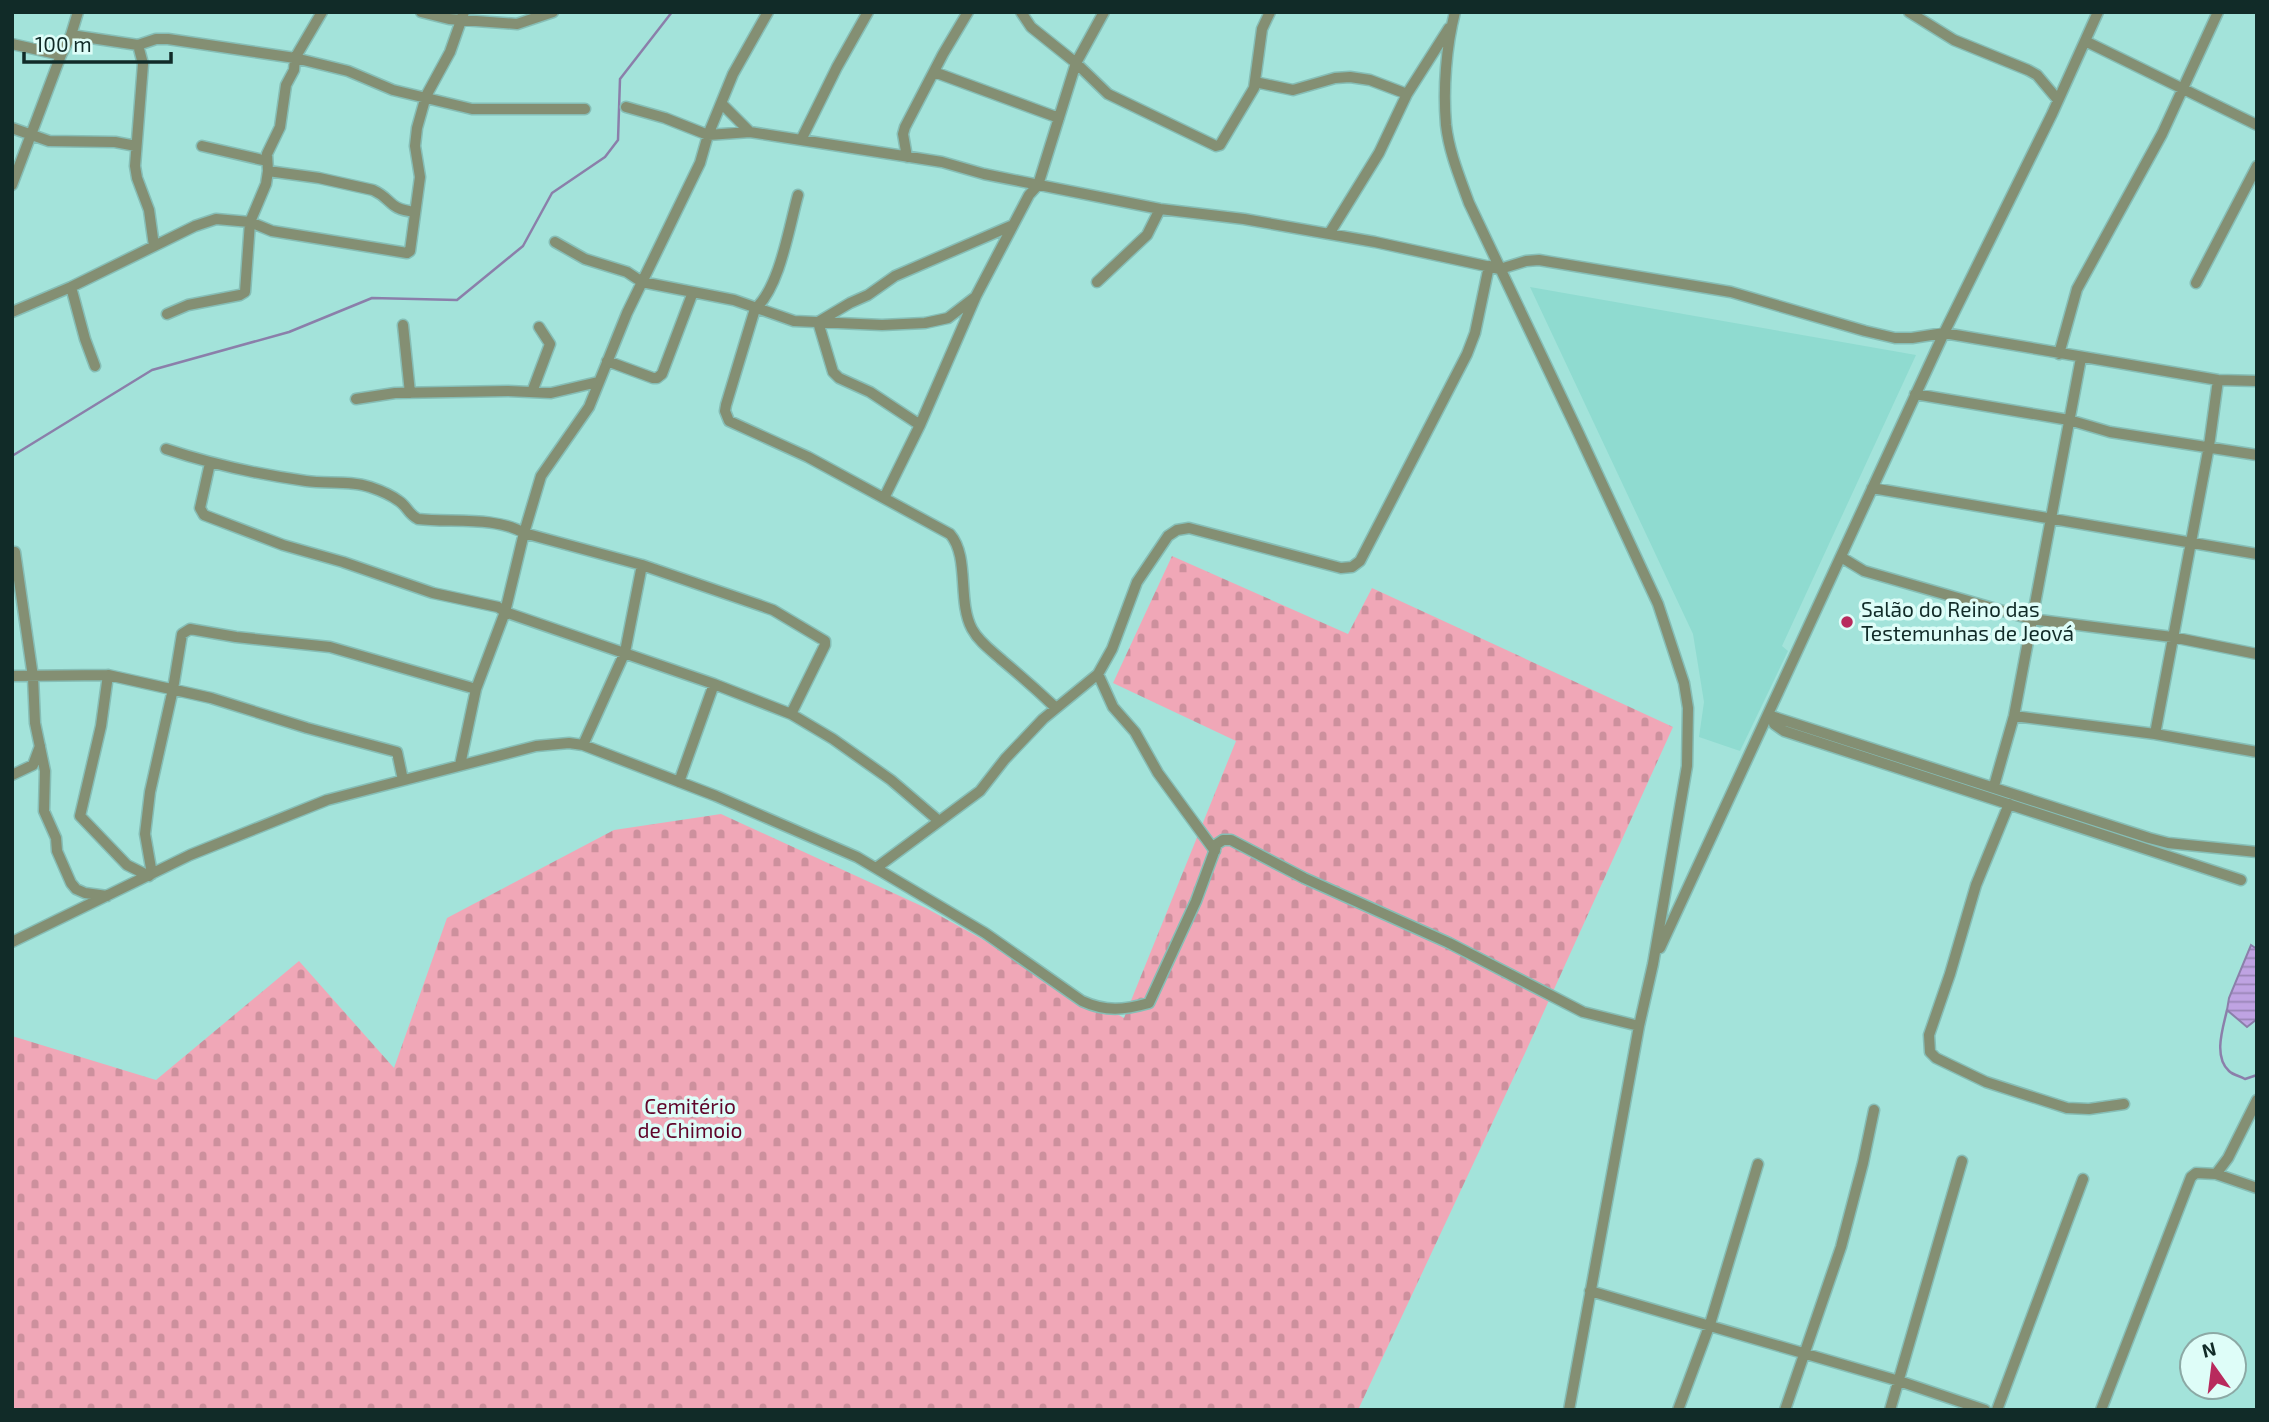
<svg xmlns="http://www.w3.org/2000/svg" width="2269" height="1422" font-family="'Exo 2',sans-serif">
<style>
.built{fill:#8fdbd0}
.cemetery{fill:url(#cemetery-stones)}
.water{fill:url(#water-rules);stroke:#8b7faa;stroke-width:2}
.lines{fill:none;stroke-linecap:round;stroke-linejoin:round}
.stream{stroke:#8b7faa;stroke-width:2.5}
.minor-casing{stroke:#86beb6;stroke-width:13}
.minor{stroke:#848f73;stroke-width:10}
.poi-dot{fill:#b82a5d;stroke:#defdf8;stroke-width:2.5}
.labels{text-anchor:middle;stroke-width:7;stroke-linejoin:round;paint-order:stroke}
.poi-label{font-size:21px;fill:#112b28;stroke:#defdf8;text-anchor:start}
.park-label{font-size:21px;fill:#60052a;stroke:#defdf8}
</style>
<defs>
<pattern id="cemetery-stones" width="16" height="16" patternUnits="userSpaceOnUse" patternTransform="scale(1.75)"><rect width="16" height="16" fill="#f0a7b7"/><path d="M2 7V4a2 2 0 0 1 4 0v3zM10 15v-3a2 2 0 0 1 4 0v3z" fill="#cd909d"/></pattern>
<pattern id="water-rules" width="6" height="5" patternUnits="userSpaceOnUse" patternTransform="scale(1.75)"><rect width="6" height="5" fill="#bfa3e2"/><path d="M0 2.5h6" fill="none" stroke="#9a85b7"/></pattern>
</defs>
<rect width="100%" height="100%" fill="#a3e3da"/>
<!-- built -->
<path class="built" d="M1530,287l386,68 -134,291 6,5 -48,100 -41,-14 5,-35 -11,-68z"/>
<!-- cemetery -->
<path class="cemetery" d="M1172,556l176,78 24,-46 301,139 -147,324 -168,359h-1346v-374l144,44 143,-119 95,107 53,-150 167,-88 107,-16 205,94 198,110 112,-277 -123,-58z"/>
<!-- water -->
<path class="water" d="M2251,945l6,4v70l-10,8 -20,-17 2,-12z"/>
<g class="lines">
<!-- stream -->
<path class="stream" d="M12,456l140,-86 137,-38 83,-34 85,2 66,-54 29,-53 53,-36 13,-17 2,-61 52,-67
M2227,1010c-4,18 -14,46 2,61 4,4 11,5 16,8l12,-4"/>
<defs>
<path id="minor" d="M421,12l28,7 68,5 36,-12
M1021,12l10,15 45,36 32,31 108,52 4,-1 34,-57 8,-59 8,-17
M1455,12c-9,35 -12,77 -9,113 3,27 14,53 23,78l109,229 80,172 26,79 4,25 -1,58 -34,198 -14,62 -70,384
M1909,12l45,28 74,30 9,5 21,25
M71,35l67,10 18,-6h12l127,19 53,13 45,19 79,19h113
M2085,41l172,84
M12,44l49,11
M138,45l5,19 -8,102 2,12 12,32 5,36
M934,72l125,46
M1255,82l38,8 42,-12 15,-1 20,3 37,14
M722,104l28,28
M626,107l39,11 43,17 42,-3 192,30 42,12 176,35 84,10 131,23 125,27 26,-8 13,-1 192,32 134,39 30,7h17l32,-5 274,47 39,1
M12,128l37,13 66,1 21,4
M801,140l36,-73 31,-55
M202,146l65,15
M907,157l-4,-23 2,-7 38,-73 25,-42
M268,171l51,7 54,12c20,9 14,19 42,22
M12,185l49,-130 10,-20 7,-23
M798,195c-9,32 -18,92 -43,114l-29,96 -1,6 4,10 79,36 142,77c20,23 7,67 22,95 7,13 20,22 31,32 18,15 36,31 53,47
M1329,234l50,-81 28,-59 42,-66
M555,242l30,17 42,13 15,10 92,18 60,21 88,4 43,-2 23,-5 26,-20
M1097,282l50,-47 13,-26
M2196,283l61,-117
M71,287l14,52 10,27
M12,312l59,-25 124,-61 21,-7 34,3 22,9 135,22 3,-2 10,-74 -5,-31 2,-18 9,-32 24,-44 14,-40
M167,314l21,-9 52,-10 5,-3 5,-70 16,-38 2,-13 -1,-17 13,-27 6,-42 8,-15 1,-12 27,-46
M818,322l32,-19 18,-8 27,-19 118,-51
M818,322l15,50 6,6 31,14 50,33
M403,325l7,68
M2059,354l18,-65 85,-155 56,-122
M607,361l46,17h4l5,-4 31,-82
M532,392l18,-48 -11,-17
M1915,394l154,26 41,12 147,23
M356,399l39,-6 113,-2 43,2 47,-11
M166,449c48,16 90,25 140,32 21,3 44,-1 64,6 9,3 21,8 29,14 8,5 9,13 19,18 31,4 78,-3 106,14l118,32 117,40 14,5 52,31v4l-34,69
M210,463l-10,45 4,7 79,30 60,17 90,31 65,14 7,5 209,72 77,30 42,25 58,41 48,41
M1872,488l385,66
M884,498l36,-73 56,-129 53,-101 9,-10 38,-122 28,-51
M15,552l18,125 2,46 10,48 -1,40 12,27 1,13 14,32 5,6 9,4 22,3
M1841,557l23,14 167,48 141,18 85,17
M1098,674l15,33 22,25 23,41 57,78
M108,675l-7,51 -21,90 47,49 22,11
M12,676l96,-1 103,23 96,30 90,24 6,28
M1768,715l381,123 19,5 89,9
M2014,716l141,18 102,18
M1774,717v7l10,7 457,149
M2155,734l54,-288 9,-66
M583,745l42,-93 17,-87
M460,765l16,-76 29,-77 19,-79 17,-57 48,-69 38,-94 73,-150 8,-28 25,-61 35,-62
M12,775l21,-10 7,-19
M679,782l35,-98
M1994,786l20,-70 67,-358
M2009,804l-33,81 -26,89 -21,61 1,17 6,6 50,24 81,26 22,1 35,-5
M876,868l104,-77 25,-32 38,-40 55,-45 14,-25 25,-67 31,-46 9,-6 12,-2 152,40 11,-1 8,-6 107,-207 8,-21 14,-67
M152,874l-7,-40 5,-42 23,-103 9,-55 8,-5 46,8 94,10 146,42
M12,942l178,-87 137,-55 209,-54 33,-3 14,2 133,51 141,61 128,76 97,68c24,11 42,9 67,2l47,-102 21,-57 6,-4h8l73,38 145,65 134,69 56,14
M1660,948l284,-615 108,-219 46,-102
M2216,1174l12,-16 29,-58
M1590,1291l309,90 86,29
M1678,1410l32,-86 48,-160
M1785,1410l56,-163 22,-84 11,-53
M1890,1410l72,-249
M1997,1410l86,-231
M2101,1410l90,-233 5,-4 20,1 41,14"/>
</defs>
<!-- minor casing -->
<use href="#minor" class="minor-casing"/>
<!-- minor -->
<use href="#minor" class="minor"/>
</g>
<!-- markers -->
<circle class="poi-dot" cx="1847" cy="622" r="7"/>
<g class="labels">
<!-- poi labels -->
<g class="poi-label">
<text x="1861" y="617">Salão do Reino das<tspan x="1861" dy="24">Testemunhas de Jeová</tspan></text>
</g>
<!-- park labels -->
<g class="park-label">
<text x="690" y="1114">Cemitério<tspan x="690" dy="24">de Chimoio</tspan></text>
</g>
</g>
<!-- border -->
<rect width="2269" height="1422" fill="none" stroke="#112b28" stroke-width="28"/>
<!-- north arrow -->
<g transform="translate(2213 1366) rotate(346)"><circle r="33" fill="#defdf8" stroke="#8ca9a5" stroke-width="2"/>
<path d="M0-5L12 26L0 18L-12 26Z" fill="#b82a5d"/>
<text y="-10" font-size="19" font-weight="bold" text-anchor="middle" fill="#112b28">N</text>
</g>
<!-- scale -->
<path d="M24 52v10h147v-10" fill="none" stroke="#112b28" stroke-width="3.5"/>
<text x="35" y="52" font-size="21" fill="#112b28" stroke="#defdf8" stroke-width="5" paint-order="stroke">100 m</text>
</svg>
